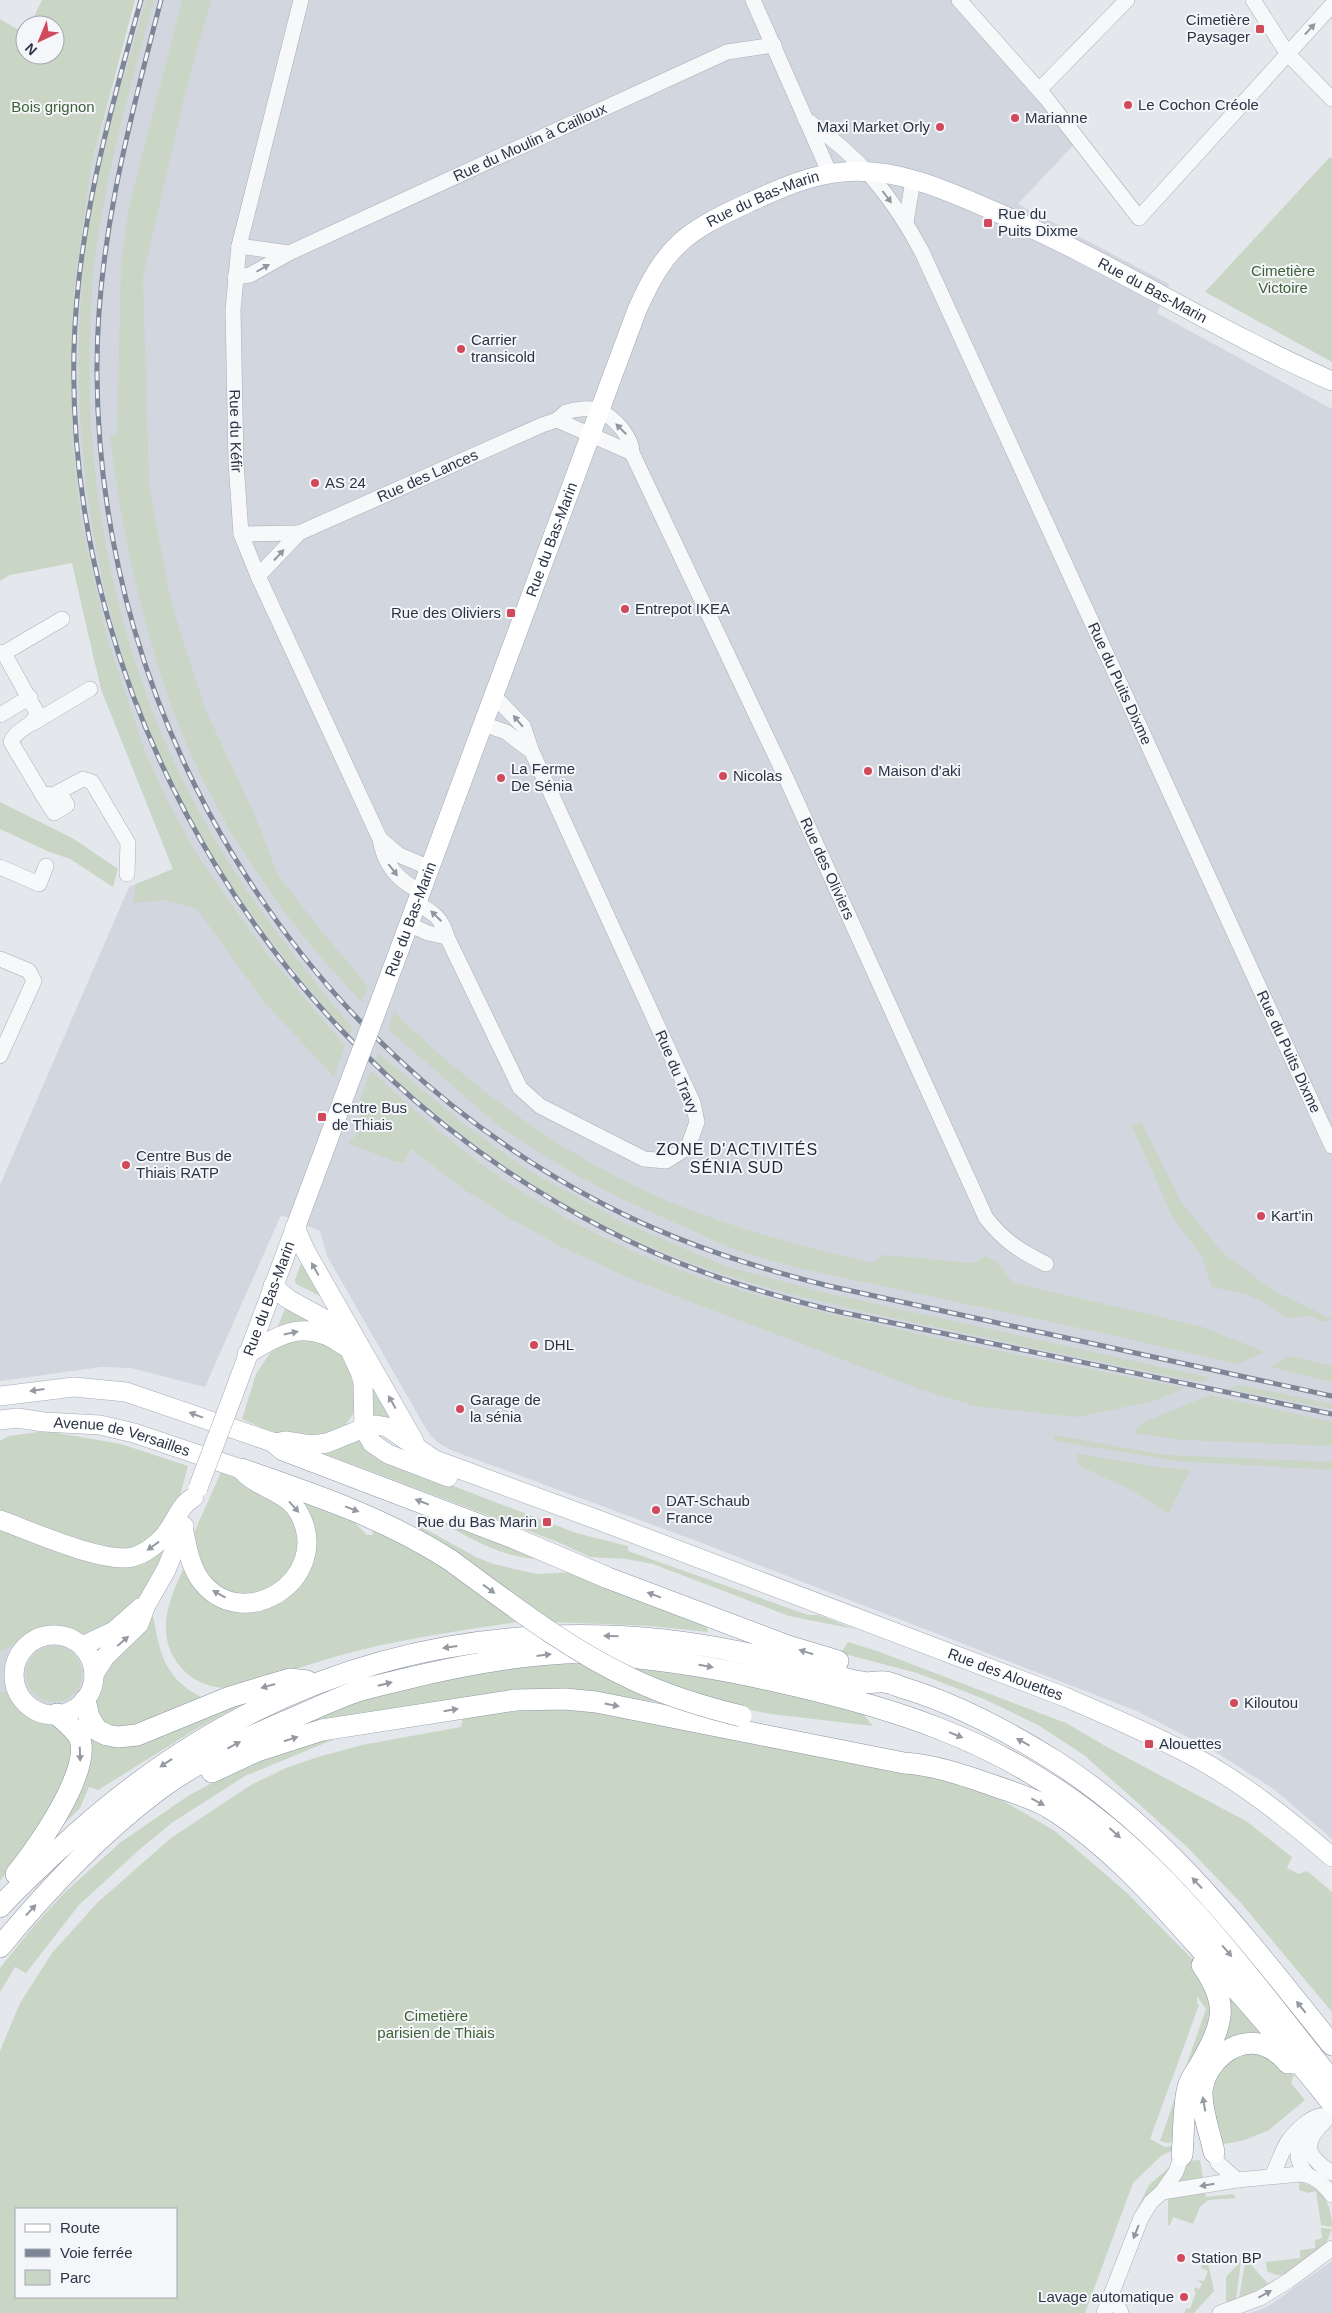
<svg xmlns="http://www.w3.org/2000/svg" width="1332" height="2313" font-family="Helvetica,sans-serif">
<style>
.built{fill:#d2d6de}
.green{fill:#c9d6c5;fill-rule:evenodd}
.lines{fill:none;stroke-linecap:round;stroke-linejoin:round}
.minor-casing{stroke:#a9aeb7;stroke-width:16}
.major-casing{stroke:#a3abb8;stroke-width:20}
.highway-casing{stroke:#8b94a3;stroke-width:22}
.minor{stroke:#f7f8fa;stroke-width:15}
.major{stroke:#fff;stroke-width:19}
.highway{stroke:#fff;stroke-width:21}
.rail-casing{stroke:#7d8696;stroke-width:5}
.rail{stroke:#f4f6f9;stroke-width:3;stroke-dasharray:9;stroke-linecap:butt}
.major-bridge-casing{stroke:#a3abb8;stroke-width:20;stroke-linecap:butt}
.highway-bridge-casing{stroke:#8b94a3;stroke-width:22;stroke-linecap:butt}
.major-bridge{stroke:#fff;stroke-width:19}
.highway-bridge{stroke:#fff;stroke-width:21}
.oneway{fill:#9196a0}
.oneway2{fill:#959aa2}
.poi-dot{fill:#d1495b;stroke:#f4f6f9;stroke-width:2}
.labels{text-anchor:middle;stroke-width:4;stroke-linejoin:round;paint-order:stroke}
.poi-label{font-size:15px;fill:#2b3445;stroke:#f4f6f9;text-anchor:start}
.park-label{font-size:15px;fill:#3f6138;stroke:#f4f6f9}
.street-label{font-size:15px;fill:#2b3445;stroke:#f4f6f9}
.neighbourhood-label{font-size:16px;letter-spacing:1px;fill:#1d2536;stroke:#f4f6f9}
</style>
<rect width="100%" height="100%" fill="#e4e7ec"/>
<!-- built -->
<path class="built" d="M138,0h821l120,139 -61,65 151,80 -12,29 175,96v1430l-57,-49 -64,-41 -74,-38 -435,-168 -249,-92 -13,-7 -9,-8 -6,-9 -98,-171 -7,-25 -39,-16 -76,172 -74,-19 -30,-1 -101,14v-196l129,-298 44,-18 -72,-180 -29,-126 -6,-268 25,-128z
M0,1554l137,50 -62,121 -75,89z
M1332,2261v52h-82l17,-6z"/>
<!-- green -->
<path class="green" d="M42,0h93l-44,167 -17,122 -3,90 2,68 8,73 27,121 37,111 25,54 28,50 65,93 82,97 -11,31 -70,-75 -67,-93 -33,-9 -31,3 3,-19 37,-15 -72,-180 -29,-126 -62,12 -10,6v-562l25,15v21h30v-30h-25z
M146,0h8c-23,85 -48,171 -59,259 -3,18 -3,37 -4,55 -10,179 30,365 121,521 40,69 89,131 140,192l-3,9c-54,-63 -105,-126 -147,-197 -104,-177 -143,-409 -114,-611 11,-78 37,-153 58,-228z
M182,0h29l-25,89 -43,188 6,208 22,117 34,107 51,109 22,57 45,58 45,53 -6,16c-62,-64 -117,-138 -157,-218 -51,-102 -82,-235 -95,-349h7l4,-170 8,-57z
M1330,157l2,2v203l-127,-70z
M0,802l74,37 44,30 -5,18 -43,-28 -23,-8 -47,-22z
M394,1012c83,81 183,154 291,196 62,24 125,41 189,55l8,-8 91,8 12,-7 12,5 16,22 187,43 65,26 -28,12 -139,-32 -305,-65 -60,-18 -115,-52 -49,-26 -69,-44 -112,-98z
M378,1053l87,72 61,44 96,53 103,44 97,26 389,86 -10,4c-93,-18 -186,-38 -279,-58 -98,-21 -195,-42 -287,-84 -97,-44 -182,-107 -260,-179z
M371,1071c30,27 60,54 92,79 46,36 100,68 152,93 78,38 163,59 246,78 108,25 216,46 324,67l-31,13 -77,16 -103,-11 -54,-17 -286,-109 -74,-34 -50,-28 -47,-29 -51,-40 -8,13h-8l-48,-19 17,-16 -8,-4 6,-17 -4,-4z
M1141,1122l40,80 43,52 50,37 58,28 -8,3 -13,-6 -25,2 -19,-14 -21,-10 -34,-7 -10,-31 -29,-38 -41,-92z
M302,1261l20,36 -26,-13 -1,-4z
M286,1306l32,15 -40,9v-4z
M318,1338l23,14 10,15 7,33 -5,14 -10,15 -14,8 -50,-2 -37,-16 14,-45 14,-21 21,-14z
M1289,1356l43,10v16l-61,-15z
M366,1368l31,52 -26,-2z
M1239,1385l93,19v5l-104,-20z
M1210,1395l122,27v24l-149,-6 -50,-7 11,-11z
M45,1431l76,13 67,22 -7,26 -9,24 -17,21 -29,14 -42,-7 -84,-32v-71l9,-5z
M1053,1435l114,20 165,7v8l-156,-9 -121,-20z
M360,1438l26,22 190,73 52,13v5l180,64h11l35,14 -65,-13 -136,-52 -27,-5 -36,-2 -32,-15 -233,-88 2,-4z
M1077,1454l81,13 32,3 -22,44 -37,-24 -53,-25z
M221,1472l37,17 21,13 14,14 8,31 -10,28 -41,24 -34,-11 -22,-30v-25z
M301,1497l47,19 19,19h6l-1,-7 55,27 91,67c-49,7 -97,14 -145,25 -35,8 -69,19 -102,30 -12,3 -28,11 -40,11 -24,1 -45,-10 -57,-30 -17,-29 -4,-62 10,-90l70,41 14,-2 15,-5 17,-14 10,-19 -12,-68z
M420,1509l128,51c-51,-1 -85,-26 -128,-51z
M418,1525l58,32 17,7 44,10 39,-2 129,48 3,12 -57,-6 -101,-4 -135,-92z
M0,1527l62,24 53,16 23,-4 25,-14 -4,16 -22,39 -30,21 -14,8 -10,1 -29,-7 -20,3 -19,15 -15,6z
M153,1615c7,40 12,65 52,84 -32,12 -95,51 -115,7l9,-22v-9l42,-44z
M848,1642l32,10 186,71 41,24 139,74 46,36 -5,11 12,6 8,-3 25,21v120l-91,-109 -54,-56 -103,-92 -46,-30 -54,-26 -67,-26 -76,-20z
M26 1674a28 28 0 1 1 56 0a28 28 0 1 1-56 0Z
M578,1663l28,14 67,27 -68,-9 -327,36 56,-23 90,-26 102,-16z
M654,1668l33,4 174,39 12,15 -102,-12 -52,-10 -87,-35z
M0,1691h5l17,20 13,9 24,6 10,9 6,22 -32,67 -43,57z
M243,1704l-47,25 -98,61 -9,-3 -9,21 -27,27 31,-106 8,7 130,-31z
M516,1705l87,6 328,66 64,19 60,35 71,61 69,70 21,53 -43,127 -5,1 -8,-2 46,-132 -9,-13v7l2,2 -49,134 15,8 12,-2 -1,4 -15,7 -28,27 -48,130h-1085v-262l20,-48 32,-50 46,-51 73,-64 80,-53 35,-17 32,-11 44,-12 99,-18 2,-9 -128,21 -90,37 -72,46 -33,27 -61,56 -53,68 -11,-6 -15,25v-24l33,-41 31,-34 57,-51 67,-46 53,-29 57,-24zM16,2209h160v88h-160z
M1226,1992l37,43 -38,8 -4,-4z
M1245,2049l37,14 12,12 -3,8 14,17 -36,30 -24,10 -26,5 -10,-46 7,-29z
M1200,2160l3,19 -24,3 7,-21z
M1172,2165l-7,13 -29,33 13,-26z
M1299,2182c23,5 33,22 33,45l-11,-2 -5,-34 -8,2 -9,-3z
M1205,2190l1,7 27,-3 3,4 -28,2 -8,7 -7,17 -20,-7 -3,8h-2v-27z
M1321,2228l11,1 -6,14 -42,32h-8l-9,-4 -1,-9 34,-4v-8l15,-2v-8l7,-2z
M1245,2258l24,27 -30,13 6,-35 -2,-4z
M1241,2261l-5,39 -10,3v-26z
M1203,2262l5,1 6,28 -20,22h-10l3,-5 3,1 6,-17 -2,-1 1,-4 4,2 3,-5 -5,-4 7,1 4,-10 -7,-3z"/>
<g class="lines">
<defs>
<g id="minor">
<path id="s1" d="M301,0l-62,246 -6,64 3,152 5,72 17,42 122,263c4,25 18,42 40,52"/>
<path d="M753,0l77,174"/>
<path d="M959,0l87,98 93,120 193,-213"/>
<path d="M1253,0l34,53 45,46"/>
<path d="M1039,90l88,-90"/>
<path id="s2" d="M805,119c53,36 87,76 117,133l410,894"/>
<path d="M906,222l7,-42"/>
<path d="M239,246l50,7"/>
<path id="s3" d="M235,277l15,-2 39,-22 438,-201 47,-7"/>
<path d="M557,420l75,33"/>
<path d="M241,534l58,-1"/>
<path id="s4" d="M258,576l41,-43 243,-108 15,-5 9,-8c9,-3 25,-5 34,-1 15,7 32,26 32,42l155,327 199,438c18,23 34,33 60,46"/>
<path d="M0,652l4,1 33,60c-4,15 -21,15 -26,29l31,52 11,1 30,-16 9,3 36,61 -1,31"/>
<path d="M4,653l58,-34"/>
<path d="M0,715l30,-18"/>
<path d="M33,723l57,-34"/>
<path d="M483,724l23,8 25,19"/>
<path d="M42,794l12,19 13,-8 -8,-13"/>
<path d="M380,839l19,16 31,13"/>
<path d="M0,867l39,17 7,-18"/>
<path d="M416,903c17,9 26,15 31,34l73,151 20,18 104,53 22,2 22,-14 9,-25 -4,-19 -161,-351 -9,-26 -29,-30"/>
<path d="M408,924l20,9 19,4"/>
<path d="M0,959l29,12 5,10 -34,75"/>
<path d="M1332,2113c-4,3 -6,8 -10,11 -22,23 -12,34 10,49"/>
<path d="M1214,2152l4,11 19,17"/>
<path d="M1307,2175c-12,-17 -14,-27 4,-40"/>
<path d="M1272,2176c6,-11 10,-27 17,-36 8,-11 26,-28 39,-24"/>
<path d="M1162,2192l14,-20 6,-17"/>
<path d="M1112,2292l9,21"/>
<path d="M1104,2313l37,-95 10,-16 11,-10 75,-12 63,-6c14,1 23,10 32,21"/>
<path d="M1220,2313l40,-15 28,-17 44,-33"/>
</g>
<g id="major">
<path id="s5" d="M381,999l256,-689c29,-65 48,-78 111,-107 31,-14 60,-28 95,-31 54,-5 105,19 153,40 115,50 221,119 336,169"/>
<path d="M295,1227l11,25 108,189"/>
<path d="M273,1286l15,13 42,23 16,20 14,30 3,10 1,46 8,15 16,11 60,23"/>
<path d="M247,1354c37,-22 61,-36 99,-7"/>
<path id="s6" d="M0,1396l74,-9 52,5 149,51 10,-2 26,4 16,-2 37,-15 12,-3 11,2 48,33 166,61 464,176c46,20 91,39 135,63 47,26 92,62 132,97"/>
<path id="s7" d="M232,1398l115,-309"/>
<path id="s8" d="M0,1420l17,-2 27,4 56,3 34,8 107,36c15,20 47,21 59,46 33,65 -60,123 -101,63 -10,-15 -12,-34 -16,-50"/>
<path d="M0,1520c31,11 103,44 133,37 10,-3 19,-9 26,-16 17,-14 16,-33 35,-44"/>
<circle cx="54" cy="1675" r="40"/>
<path d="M82,1646l32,-15 26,-23"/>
<path d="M94,1674l11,-17 34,-33 7,-19 20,-35 18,-44"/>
</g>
<path id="highway" d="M275,1443l8,7 231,88 94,40 180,68 50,15
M241,1469c72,25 144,49 209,91
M85,1700l4,17 8,13 10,5 11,2 19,-2 93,-38 60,-18 17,2
M212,1772l45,-21 65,-21 194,-30 49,-1 31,3 308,61c31,2 59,12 88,22 19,7 38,12 56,22 61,37 110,94 157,147 43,48 87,98 127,149
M16,1874c20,-24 78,-106 63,-137 -5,-9 -15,-16 -22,-23
M0,1907c17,-19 37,-37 56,-55 155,-147 337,-223 552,-216 76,2 151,18 223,38 10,3 21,7 31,8 7,2 15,-1 23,0 7,1 15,5 22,7 52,16 102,43 148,72 113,72 194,181 277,284
M0,1947c46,-56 99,-112 157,-156 40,-30 86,-52 132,-71 22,-10 44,-20 66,-28 15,-5 31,-8 46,-12 53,-13 109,-24 164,-27 21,-1 42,2 63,4 56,5 109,15 164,28 104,24 196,54 283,117 100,71 181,183 257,279
M1214,2152c-4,-19 -13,-42 -12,-62 3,-27 33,-54 61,-45 10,3 18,10 25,18
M1182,2155c2,-20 1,-50 6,-68 2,-8 9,-17 13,-24 22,-40 29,-58 1,-98"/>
</defs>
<!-- minor casing -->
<use href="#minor" class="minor-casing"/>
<!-- major casing -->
<use href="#major" class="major-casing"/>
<!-- highway casing -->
<use href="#highway" class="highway-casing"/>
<!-- minor -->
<use href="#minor" class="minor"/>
<!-- major -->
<use href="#major" class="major"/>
<!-- highway -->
<use href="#highway" class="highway"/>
<defs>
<path id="rail" d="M141,0c-32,115 -64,229 -67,349 -9,367 209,717 535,882 73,38 151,62 231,81l492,102
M161,0c-32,123 -65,245 -64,373 2,348 198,671 508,832 71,37 147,62 224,81l503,110"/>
</defs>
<!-- rail casing -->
<use href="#rail" class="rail-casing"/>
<!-- rail -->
<use href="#rail" class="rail"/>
<defs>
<path id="major-bridge" d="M347,1089l34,-90
M198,1488l34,-90"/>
<path id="highway-bridge" d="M450,1560c59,43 117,89 184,120 34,16 70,27 107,36"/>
</defs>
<!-- major-bridge casing -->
<use href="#major-bridge" class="major-bridge-casing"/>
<!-- highway-bridge casing -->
<use href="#highway-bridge" class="highway-bridge-casing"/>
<!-- major-bridge -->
<use href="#major-bridge" class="major-bridge"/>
<!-- highway-bridge -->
<use href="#highway-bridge" class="highway-bridge"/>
</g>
<!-- one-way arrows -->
<defs><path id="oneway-solid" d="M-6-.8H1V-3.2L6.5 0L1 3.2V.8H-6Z" transform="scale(1.25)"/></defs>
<g class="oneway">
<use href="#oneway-solid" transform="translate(1310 29) rotate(-47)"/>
<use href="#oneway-solid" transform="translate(887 197) rotate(53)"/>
<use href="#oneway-solid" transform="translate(263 268) rotate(-30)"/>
<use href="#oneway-solid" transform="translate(621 429) rotate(-135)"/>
<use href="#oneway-solid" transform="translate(279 555) rotate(-47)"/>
<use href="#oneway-solid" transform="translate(518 721) rotate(-130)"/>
<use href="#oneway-solid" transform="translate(393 870) rotate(52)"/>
<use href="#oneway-solid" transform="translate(436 916) rotate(-136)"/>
<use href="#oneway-solid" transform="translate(1207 2185) rotate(171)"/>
<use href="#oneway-solid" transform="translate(1136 2232) rotate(111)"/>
<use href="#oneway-solid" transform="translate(1265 2294) rotate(-29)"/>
</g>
<g class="oneway2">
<use href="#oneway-solid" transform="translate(315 1269) rotate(-119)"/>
<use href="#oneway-solid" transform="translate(291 1333) rotate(-12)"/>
<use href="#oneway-solid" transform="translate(37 1390) rotate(172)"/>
<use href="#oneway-solid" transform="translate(392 1402) rotate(-120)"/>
<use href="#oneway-solid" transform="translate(196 1415) rotate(-159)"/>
<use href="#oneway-solid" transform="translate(422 1502) rotate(-159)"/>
<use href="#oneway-solid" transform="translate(294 1507) rotate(48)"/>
<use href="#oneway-solid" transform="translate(352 1509) rotate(21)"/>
<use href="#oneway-solid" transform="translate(153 1546) rotate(144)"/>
<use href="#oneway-solid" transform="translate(489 1589) rotate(36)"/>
<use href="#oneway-solid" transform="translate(219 1594) rotate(-151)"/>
<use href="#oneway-solid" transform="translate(654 1595) rotate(-159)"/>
<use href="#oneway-solid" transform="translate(611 1636) rotate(-178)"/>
<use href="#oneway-solid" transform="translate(123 1641) rotate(-41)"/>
<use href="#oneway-solid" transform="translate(450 1647) rotate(172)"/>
<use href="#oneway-solid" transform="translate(806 1652) rotate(-163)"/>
<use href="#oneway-solid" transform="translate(544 1655) rotate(-7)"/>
<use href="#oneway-solid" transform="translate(706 1666) rotate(10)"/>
<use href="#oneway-solid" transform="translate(385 1684) rotate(-14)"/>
<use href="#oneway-solid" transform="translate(268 1686) rotate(164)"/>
<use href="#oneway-solid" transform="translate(612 1705) rotate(11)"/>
<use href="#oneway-solid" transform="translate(451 1710) rotate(-9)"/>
<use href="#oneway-solid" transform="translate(956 1735) rotate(22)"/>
<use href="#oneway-solid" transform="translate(291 1739) rotate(-18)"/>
<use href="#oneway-solid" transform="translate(1023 1742) rotate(-151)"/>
<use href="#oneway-solid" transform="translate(234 1745) rotate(-28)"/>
<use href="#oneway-solid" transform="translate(80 1754) rotate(88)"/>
<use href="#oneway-solid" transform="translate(166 1763) rotate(146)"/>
<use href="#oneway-solid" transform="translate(1038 1802) rotate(28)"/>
<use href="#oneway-solid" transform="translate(1115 1833) rotate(42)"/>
<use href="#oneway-solid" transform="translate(1197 1883) rotate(-133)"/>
<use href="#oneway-solid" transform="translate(31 1910) rotate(-47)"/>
<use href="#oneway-solid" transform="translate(1227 1951) rotate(49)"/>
<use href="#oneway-solid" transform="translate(1301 2007) rotate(-129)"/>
<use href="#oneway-solid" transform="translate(1204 2104) rotate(-100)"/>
</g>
<!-- markers -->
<g class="poi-dot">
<rect x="1255" y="24" width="10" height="10" rx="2.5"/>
<circle cx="1128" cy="105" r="5"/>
<circle cx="1015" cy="118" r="5"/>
<circle cx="940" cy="127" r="5"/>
<rect x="983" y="218" width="10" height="10" rx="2.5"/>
<circle cx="461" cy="349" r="5"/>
<circle cx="315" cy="483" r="5"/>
<circle cx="625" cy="609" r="5"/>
<rect x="506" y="608" width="10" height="10" rx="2.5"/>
<circle cx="868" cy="771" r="5"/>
<circle cx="723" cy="776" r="5"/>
<circle cx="501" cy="778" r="5"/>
<rect x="317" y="1112" width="10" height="10" rx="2.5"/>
<circle cx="126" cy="1165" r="5"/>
<circle cx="1261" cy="1216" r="5"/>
<circle cx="534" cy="1345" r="5"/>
<circle cx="460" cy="1409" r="5"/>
<circle cx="656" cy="1510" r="5"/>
<rect x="542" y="1517" width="10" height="10" rx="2.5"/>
<circle cx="1234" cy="1703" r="5"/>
<rect x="1144" y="1739" width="10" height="10" rx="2.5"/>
<circle cx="1181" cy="2258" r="5"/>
<circle cx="1184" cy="2297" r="5"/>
</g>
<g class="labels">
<!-- poi labels -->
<g class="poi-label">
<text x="1250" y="25" text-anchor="end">Cimetière<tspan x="1250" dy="17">Paysager</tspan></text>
<text x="1138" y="110">Le Cochon Créole</text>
<text x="1025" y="123">Marianne</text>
<text x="930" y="132" text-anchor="end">Maxi Market Orly</text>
<text x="998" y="219">Rue du<tspan x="998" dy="17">Puits Dixme</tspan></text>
<text x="471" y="345">Carrier<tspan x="471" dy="17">transicold</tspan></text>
<text x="325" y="488">AS 24</text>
<text x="635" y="614">Entrepot IKEA</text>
<text x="501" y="618" text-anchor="end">Rue des Oliviers</text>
<text x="511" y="774">La Ferme<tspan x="511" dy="17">De Sénia</tspan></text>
<text x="878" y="776">Maison d'aki</text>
<text x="733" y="781">Nicolas</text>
<text x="332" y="1113">Centre Bus<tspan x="332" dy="17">de Thiais</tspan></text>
<text x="136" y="1161">Centre Bus de<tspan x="136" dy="17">Thiais RATP</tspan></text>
<text x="1271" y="1221">Kart'in</text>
<text x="544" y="1350">DHL</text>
<text x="470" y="1405">Garage de<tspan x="470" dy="17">la sénia</tspan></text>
<text x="666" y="1506">DAT-Schaub<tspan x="666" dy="17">France</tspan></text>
<text x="537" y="1527" text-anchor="end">Rue du Bas Marin</text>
<text x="1244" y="1708">Kiloutou</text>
<text x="1159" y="1749">Alouettes</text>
<text x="1191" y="2263">Station BP</text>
<text x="1174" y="2302" text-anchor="end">Lavage automatique</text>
</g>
<!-- park labels -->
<g class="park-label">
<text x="53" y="112">Bois grignon</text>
<text x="1283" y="276">Cimetière<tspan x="1283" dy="17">Victoire</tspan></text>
<text x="436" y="2021">Cimetière<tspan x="436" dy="17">parisien de Thiais</tspan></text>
</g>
<!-- street labels -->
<g class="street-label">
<text dy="5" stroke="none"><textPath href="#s3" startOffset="325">Rue du Moulin à Cailloux</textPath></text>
<text dy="5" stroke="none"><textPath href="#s5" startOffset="910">Rue du Bas-Marin</textPath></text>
<text dy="5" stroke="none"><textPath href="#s5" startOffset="1330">Rue du Bas-Marin</textPath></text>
<text dy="5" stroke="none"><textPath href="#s1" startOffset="439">Rue du Kéfir</textPath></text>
<text dy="5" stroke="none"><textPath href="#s4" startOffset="200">Rue des Lances</textPath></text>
<text dy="5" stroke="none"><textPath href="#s5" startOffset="490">Rue du Bas-Marin</textPath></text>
<text dy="5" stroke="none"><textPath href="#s2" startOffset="654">Rue du Puits Dixme</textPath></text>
<text dy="5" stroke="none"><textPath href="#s4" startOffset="902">Rue des Oliviers</textPath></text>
<text dy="5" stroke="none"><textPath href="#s5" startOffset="85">Rue du Bas-Marin</textPath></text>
<text dy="5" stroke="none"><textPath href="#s2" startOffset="1059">Rue du Puits Dixme</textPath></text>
<text transform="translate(677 1072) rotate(67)" y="5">Rue du Travy</text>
<text dy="5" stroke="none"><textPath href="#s7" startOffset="106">Rue du Bas-Marin</textPath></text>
<text dy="5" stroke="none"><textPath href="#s8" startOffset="124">Avenue de Versailles</textPath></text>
<text dy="5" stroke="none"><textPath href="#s6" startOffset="1068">Rue des Alouettes</textPath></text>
</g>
<!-- neighbourhood labels -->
<g class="neighbourhood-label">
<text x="737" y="1155">ZONE D'ACTIVITÉS<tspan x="737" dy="18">SÉNIA SUD</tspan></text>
</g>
</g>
<!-- legend -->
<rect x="15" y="2208" width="162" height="90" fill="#f4f6f9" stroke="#a4a8b1"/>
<rect x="25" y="2224" width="25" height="8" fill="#ffffff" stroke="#a4a8b1"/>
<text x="60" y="2233" font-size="15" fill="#2b3445">Route</text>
<rect x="25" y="2249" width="25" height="8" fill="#7d8696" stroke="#a4a8b1"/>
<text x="60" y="2258" font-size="15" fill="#2b3445">Voie ferrée</text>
<rect x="25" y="2270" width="25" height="15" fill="#c9d6c5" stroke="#a4a8b1"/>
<text x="60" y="2283" font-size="15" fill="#2b3445">Parc</text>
<!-- north arrow -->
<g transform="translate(40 40) rotate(224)"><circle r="24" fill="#f4f6f9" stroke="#a4a8b1"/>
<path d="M0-4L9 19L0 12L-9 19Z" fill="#d1495b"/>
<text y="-8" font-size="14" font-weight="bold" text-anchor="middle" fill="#2b3445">N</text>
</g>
</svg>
